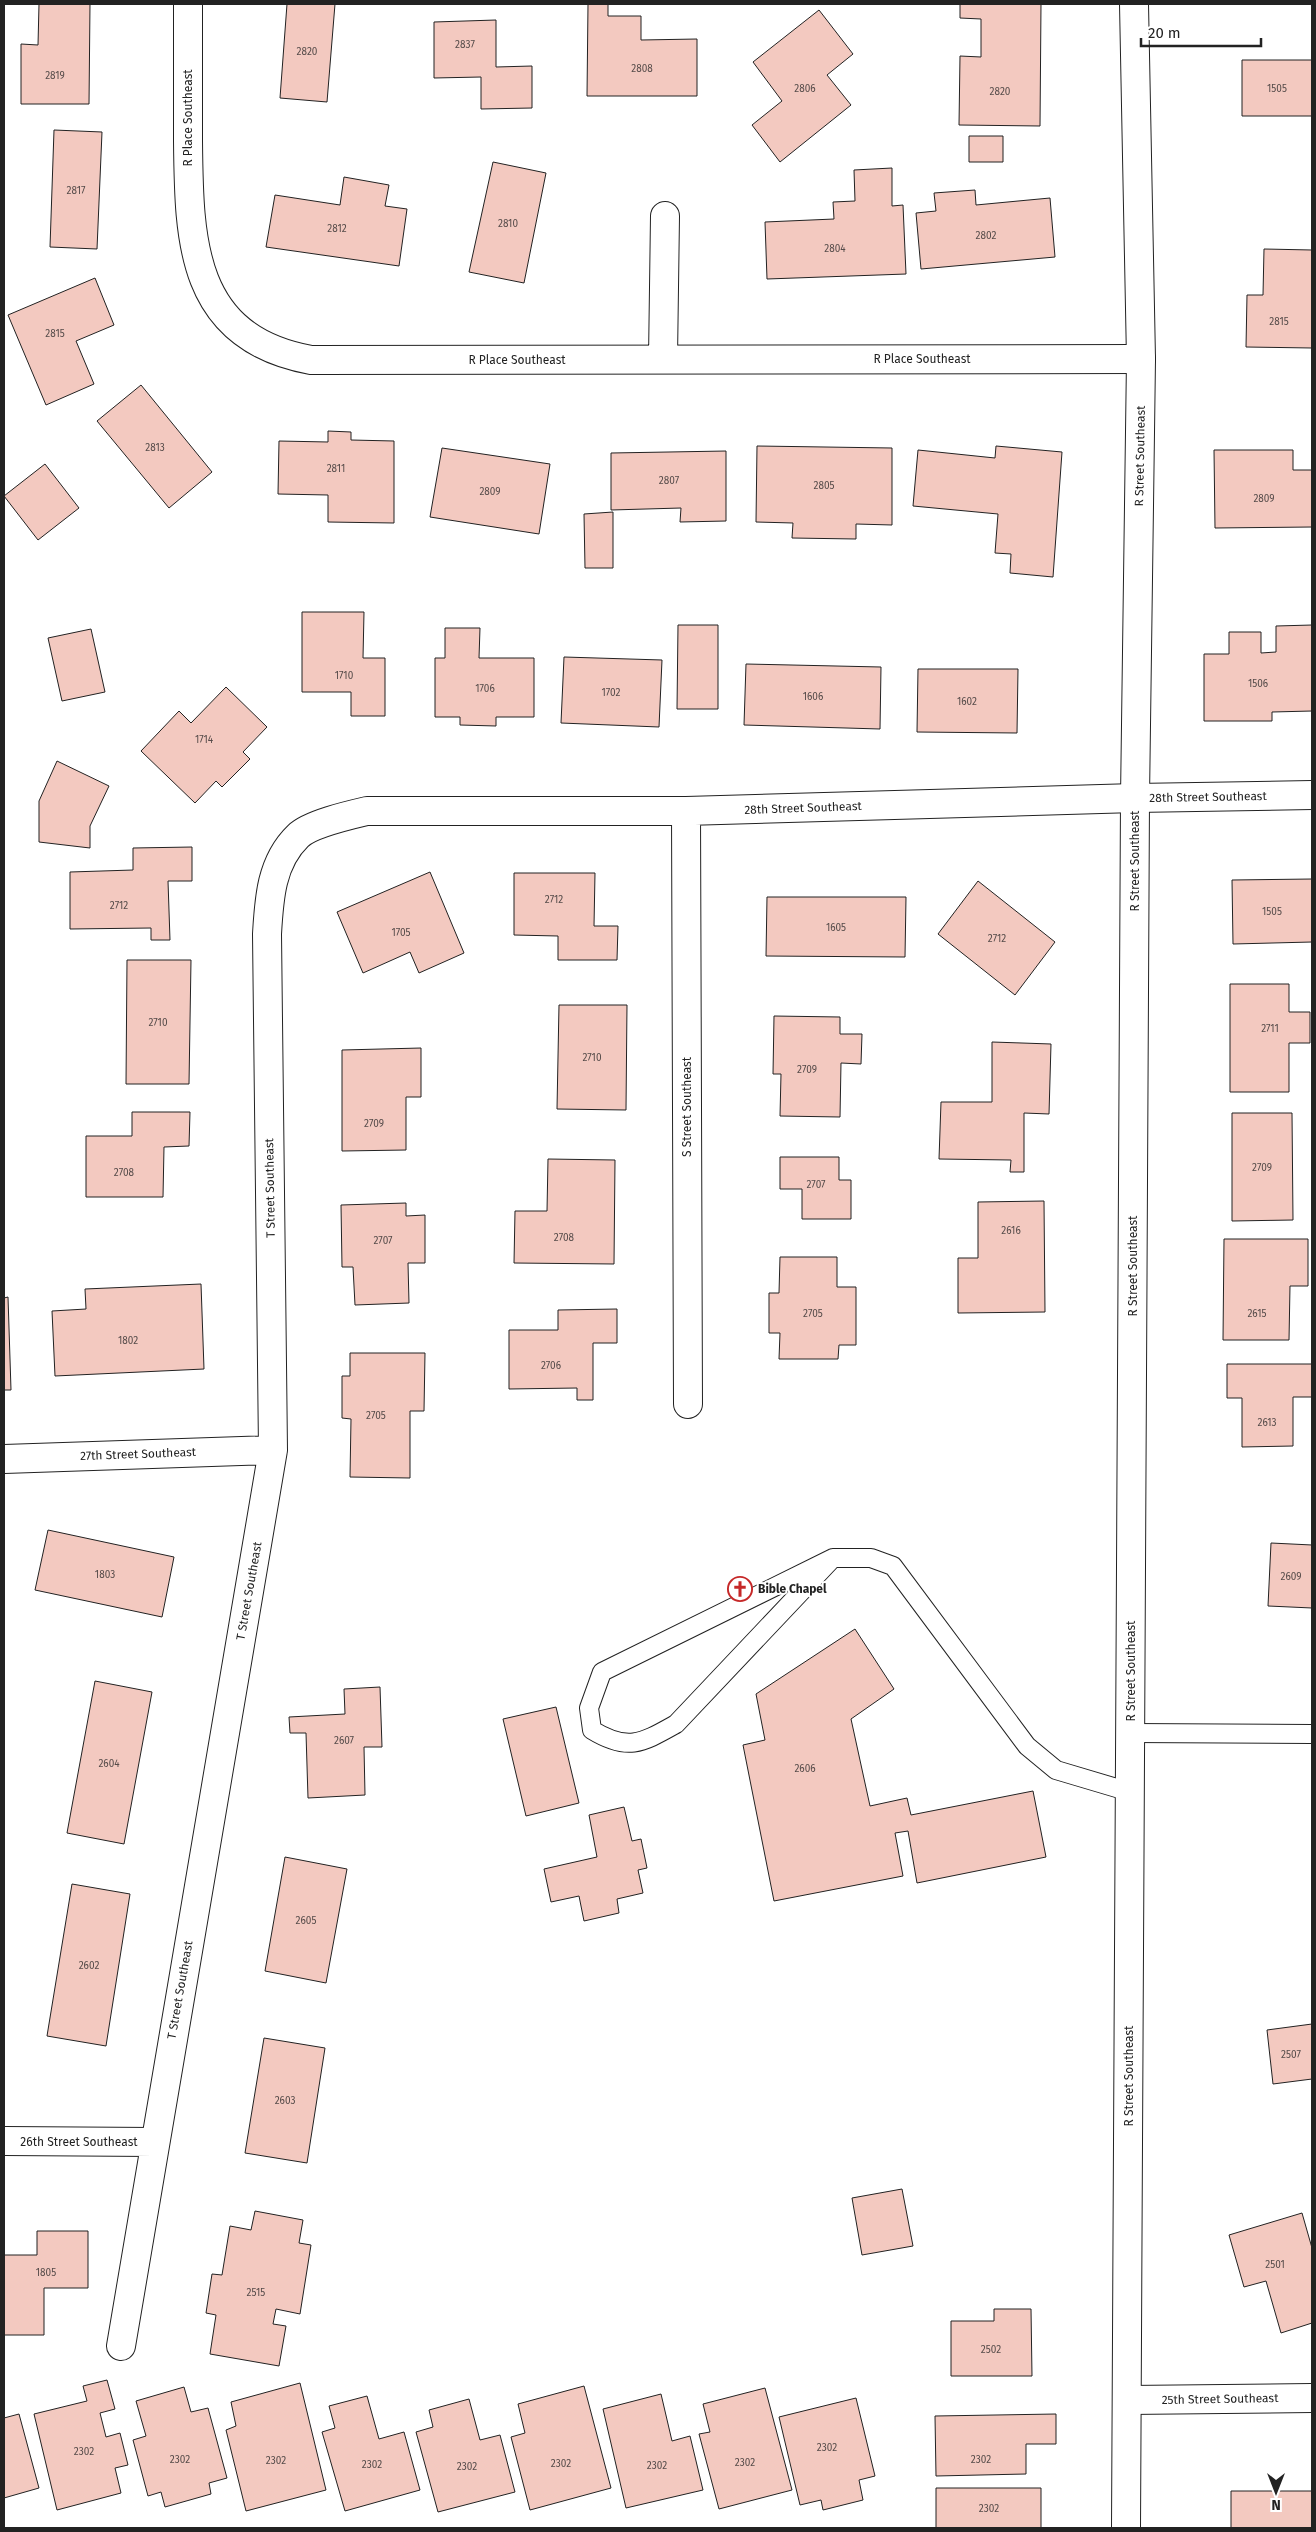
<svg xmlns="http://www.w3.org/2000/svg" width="1316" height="2532" font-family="'Fira Sans',sans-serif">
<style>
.building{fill:#f3c9c0;stroke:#222}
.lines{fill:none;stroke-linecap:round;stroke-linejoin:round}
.service-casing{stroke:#222;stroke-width:20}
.minor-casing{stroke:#222;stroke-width:30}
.tertiary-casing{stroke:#222;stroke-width:30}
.service{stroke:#fff;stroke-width:18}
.minor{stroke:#fff;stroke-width:28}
.tertiary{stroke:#fff;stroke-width:28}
.labels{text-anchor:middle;stroke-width:4;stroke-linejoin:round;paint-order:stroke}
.number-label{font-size:10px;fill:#564c4a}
.street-label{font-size:12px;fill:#222;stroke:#fff}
.poi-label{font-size:12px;font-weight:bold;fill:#222;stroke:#fff;text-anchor:start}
</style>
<rect width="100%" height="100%" fill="#fff"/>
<!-- building -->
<path class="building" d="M39,4h51l-1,100h-68v-60l17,1z
M287,4h48l-8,98 -47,-4z
M588,4h20v12h33v24l56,-1v57h-110z
M960,4h81l-1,122 -81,-1 1,-69 21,1v-38l-21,-1z
M819,10l34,44 -26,21 24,30 -71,57 -28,-37 30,-24 -29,-39z
M496,20v47l36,-1v42l-51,1v-32l-47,1v-56z
M1242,60h70v56h-70z
M54,130l48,2 -5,117 -47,-2z
M969,136h34v26h-34z
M493,162l53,11 -22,110 -55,-11z
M892,168v38l11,-1 3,69 -139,5 -2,-57 69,-3 -1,-17 22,-1 -1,-31z
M344,177l45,8 -4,21 22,3 -8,57 -133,-19 9,-52 65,10z
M975,190l1,15 74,-7 5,59 -134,12 -5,-56 20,-2 -2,-18z
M1264,249l48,1v98l-66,-1 1,-52h16z
M95,278l19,47 -38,16 18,43 -48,21 -38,-90z
M141,385l71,87 -43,36 -72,-87z
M328,431l23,1v8l43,1v82l-66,-1v-27l-50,-1 1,-53 49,1z
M757,446l135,2v77l-36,-1v15l-64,-1 1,-15 -37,-1z
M996,446l66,6 -9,125 -43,-4 1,-19 -16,-1 3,-39 -85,-8 5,-56 77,8z
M442,448l108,16 -11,70 -109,-17z
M1214,450h79v20h19v57l-97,1z
M726,451v70l-46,1 1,-14 -70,2v-57z
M45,464l34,44 -41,32 -34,-44z
M613,512v56h-28l-1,-54z
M302,612h62l-1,46h22v58h-34v-24h-49z
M678,625h40v84h-41z
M1312,625v86l-40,1v9h-68v-67h25v-22h32v21l15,-1v-26z
M445,628h35l-1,30h55v59h-38v9l-36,-1v-8h-25v-59h10z
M91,629l14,63 -43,9 -14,-63z
M564,657l98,3 -3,67 -98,-4z
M746,664l135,3 -1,62 -136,-4z
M918,669h100l-1,64 -100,-1z
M226,687l41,40 -24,25 7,7 -28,28 -6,-6 -21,22 -54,-52 38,-40 12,12z
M57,761l52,25 -19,40v22l-51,-6v-41z
M192,847v34h-24l2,59h-19v-12l-81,1v-57l63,-2v-22z
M430,872l34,81 -45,20 -9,-21 -47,21 -26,-61z
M514,873h81l-1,53h24l-1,34h-59v-24l-44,-1z
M1312,879v63l-79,2 -1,-64z
M978,881l77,61 -40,53 -77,-61z
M767,897h139l-1,60 -139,-1z
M127,960h64l-2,124h-63z
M1230,984h59v28h21v31h-21v49h-59z
M559,1005h68l-1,105 -69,-1z
M774,1016l66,1v17h22l-1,30 -20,-1 -1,54 -60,-1 1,-42h-8z
M992,1042l59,2 -2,70 -25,-1v59h-14l1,-12 -72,-1 2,-57h51z
M421,1048v49h-15v53l-64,1v-101z
M132,1112h58l-1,34 -25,1 -1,50h-77v-61h46z
M1232,1113h60l1,107 -61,1z
M780,1157h59v23h12v39h-49v-30h-22z
M548,1159l67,1 -1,104 -100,-1 1,-52h32z
M1044,1201l1,111 -87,1v-55h20v-56z
M406,1203v13l19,-1v48h-17l1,40 -54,2 -2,-38h-11l-1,-62z
M1224,1239h84v47h-18l-1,54h-66z
M780,1257h57v30h19v58h-17l-1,14h-59l1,-26h-11v-40h10z
M201,1284l3,85 -149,7 -3,-65 34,-2 -1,-20z
M8,1297l3,93h-7v-92z
M617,1309v34h-24v57h-16v-12l-68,1v-59h49v-20z
M350,1353h75l-1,58h-14v67l-60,-1 1,-58 -9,-1v-42h8z
M1227,1364h85v33h-19v49l-51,1v-49h-15z
M48,1530l126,27 -12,60 -127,-27z
M1271,1543l41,2v63l-44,-2z
M855,1629l39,60 -43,30 19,87 37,-8 4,17 122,-24 13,66 -129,26 -9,-52 -13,2 8,43 -129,25 -31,-156 22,-5 -9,-46z
M95,1681l57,11 -28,152 -57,-11z
M380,1687l2,60h-18l1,48 -57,3 -2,-65h-16l-1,-16 56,-3 -1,-25z
M556,1707l23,96 -53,13 -23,-97z
M624,1807l8,34 9,-2 6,29 -9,2 5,23 -26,6 2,14 -35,8 -5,-25 -28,6 -7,-33 53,-12 -8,-42z
M285,1857l62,12 -21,114 -61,-12z
M72,1884l58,10 -24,152 -59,-10z
M1312,2024v55l-39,5 -6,-54z
M264,2038l61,10 -18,115 -62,-10z
M902,2189l11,57 -51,9 -10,-57z
M255,2211l48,9 -4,23 12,2 -11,69 -24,-5 -3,15 13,2 -7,40 -69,-12 6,-39 -10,-2 6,-39 10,1 8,-49 21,4z
M1302,2213l10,35v75l-31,10 -15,-52 -22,6 -15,-52z
M37,2231h51v57h-44v47h-40v-80h33z
M994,2309h37l1,67h-81v-55h43z
M107,2380l8,29 -15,4 6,24 14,-4 8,32 -13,3 6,25 -64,17 -23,-96 53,-13 -4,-15z
M300,2383l26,107 -80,21 -20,-81 10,-4 -5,-24z
M584,2386l27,102 -81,22 -19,-73 14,-4 -7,-29z
M184,2387l7,25 17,-4 19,70 -18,5 2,11 -46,13 -4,-15 -13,4 -15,-56 13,-4 -10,-35z
M765,2388l27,102 -73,19 -20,-75 11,-2 -7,-28z
M661,2394l11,47 18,-5 13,54 -77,18 -23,-99z
M367,2396l12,43 25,-7 16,58 -75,21 -23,-79 13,-4 -6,-22z
M856,2398l19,78 -16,4 4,20 -40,10 -2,-10 -21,5 -21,-88z
M469,2399l11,41 20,-5 15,57 -77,20 -22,-80 17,-5 -4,-17z
M19,2414l20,74 -35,10v-80z
M1056,2414v30h-30v30l-90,2 -1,-60z
M936,2488h105v40h-105z
M1231,2491h81v37h-81z"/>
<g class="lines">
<defs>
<path id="service" d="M833,1558l-157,166c-34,19 -48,28 -84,6l-3,-22 13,-36 231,-114h38l22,8 134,180 29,24 74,22
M1131,1733l181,1"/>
<path id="minor" d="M188,4c0,45 0,91 0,137 1,100 2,197 123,219l830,-1
M663,359l2,-143
M686,811l2,593
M4,1459l269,-9
M4,2141l150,1
M121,2346l152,-896 -6,-516c2,-35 4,-72 31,-98 12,-12 52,-21 69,-25h319l449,-13 177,-3
M1128,2400l184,-2"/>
<path id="tertiary" d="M1126,2528l9,-1730 6,-439 -7,-355"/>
</defs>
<!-- service casing -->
<use href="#service" class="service-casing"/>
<!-- minor casing -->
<use href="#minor" class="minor-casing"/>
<!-- tertiary casing -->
<use href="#tertiary" class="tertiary-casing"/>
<!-- service -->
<use href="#service" class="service"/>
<!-- minor -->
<use href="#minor" class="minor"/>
<!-- tertiary -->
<use href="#tertiary" class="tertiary"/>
</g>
<!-- icons -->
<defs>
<symbol id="church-ring" viewBox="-11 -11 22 22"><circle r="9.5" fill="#fff" stroke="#c62828" stroke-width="1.5"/><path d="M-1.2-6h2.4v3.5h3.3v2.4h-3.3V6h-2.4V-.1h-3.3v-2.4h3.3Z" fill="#c62828"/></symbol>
</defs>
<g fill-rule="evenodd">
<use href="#church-ring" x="726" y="1575" width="28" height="28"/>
</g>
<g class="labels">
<!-- number labels -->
<g class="number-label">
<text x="465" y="48">2837</text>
<text x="307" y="55">2820</text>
<text x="642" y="72">2808</text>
<text x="55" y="79">2819</text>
<text x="805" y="92">2806</text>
<text x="1277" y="92">1505</text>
<text x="1000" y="95">2820</text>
<text x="76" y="194">2817</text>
<text x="508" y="227">2810</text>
<text x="337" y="232">2812</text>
<text x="986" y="239">2802</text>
<text x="835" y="252">2804</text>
<text x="1279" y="325">2815</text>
<text x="55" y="337">2815</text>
<text x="155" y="451">2813</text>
<text x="336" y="472">2811</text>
<text x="669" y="484">2807</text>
<text x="824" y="489">2805</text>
<text x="490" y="495">2809</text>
<text x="1264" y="502">2809</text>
<text x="344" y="679">1710</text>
<text x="1258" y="687">1506</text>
<text x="485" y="692">1706</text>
<text x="611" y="696">1702</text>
<text x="813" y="700">1606</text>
<text x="967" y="705">1602</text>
<text x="204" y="743">1714</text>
<text x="554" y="903">2712</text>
<text x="119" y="909">2712</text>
<text x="1272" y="915">1505</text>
<text x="836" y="931">1605</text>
<text x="401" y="936">1705</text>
<text x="997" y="942">2712</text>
<text x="158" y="1026">2710</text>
<text x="1270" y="1032">2711</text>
<text x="592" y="1061">2710</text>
<text x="807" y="1073">2709</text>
<text x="374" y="1127">2709</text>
<text x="1262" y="1171">2709</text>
<text x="124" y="1176">2708</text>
<text x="816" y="1188">2707</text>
<text x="1011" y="1234">2616</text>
<text x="564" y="1241">2708</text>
<text x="383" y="1244">2707</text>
<text x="813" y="1317">2705</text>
<text x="1257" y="1317">2615</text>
<text x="128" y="1344">1802</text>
<text x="551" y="1369">2706</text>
<text x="376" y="1419">2705</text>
<text x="1267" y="1426">2613</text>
<text x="105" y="1578">1803</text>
<text x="1291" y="1580">2609</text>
<text x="344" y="1744">2607</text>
<text x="109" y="1767">2604</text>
<text x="805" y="1772">2606</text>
<text x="306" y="1924">2605</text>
<text x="89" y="1969">2602</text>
<text x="1291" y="2058">2507</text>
<text x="285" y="2104">2603</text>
<text x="1275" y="2268">2501</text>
<text x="46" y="2276">1805</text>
<text x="256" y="2296">2515</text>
<text x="991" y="2353">2502</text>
<text x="827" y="2451">2302</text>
<text x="84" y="2455">2302</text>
<text x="180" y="2463">2302</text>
<text x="981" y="2463">2302</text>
<text x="276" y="2464">2302</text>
<text x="745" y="2466">2302</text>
<text x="561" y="2467">2302</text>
<text x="372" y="2468">2302</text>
<text x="657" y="2469">2302</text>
<text x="467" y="2470">2302</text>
<text x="989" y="2512">2302</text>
</g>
<!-- street labels -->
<g class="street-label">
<text transform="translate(188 118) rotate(-90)" y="4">R Place Southeast</text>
<text x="922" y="363">R Place Southeast</text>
<text x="517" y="364">R Place Southeast</text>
<text transform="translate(1140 456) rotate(-89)" y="4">R Street Southeast</text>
<text transform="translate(1208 797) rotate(-1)" y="4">28th Street Southeast</text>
<text transform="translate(803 808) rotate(-2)" y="4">28th Street Southeast</text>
<text transform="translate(1135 861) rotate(-90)" y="4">R Street Southeast</text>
<text transform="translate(687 1107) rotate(-90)" y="4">S Street Southeast</text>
<text transform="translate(270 1188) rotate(-91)" y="4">T Street Southeast</text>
<text transform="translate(1133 1266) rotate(-90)" y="4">R Street Southeast</text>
<text transform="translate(138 1454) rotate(-2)" y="4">27th Street Southeast</text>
<text transform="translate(249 1591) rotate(-80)" y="4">T Street Southeast</text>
<text transform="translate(1131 1671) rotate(-90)" y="4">R Street Southeast</text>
<text transform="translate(180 1990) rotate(-80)" y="4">T Street Southeast</text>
<text transform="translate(1129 2076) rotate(-90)" y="4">R Street Southeast</text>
<text x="79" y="2146">26th Street Southeast</text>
<text transform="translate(1220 2399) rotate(-1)" y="4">25th Street Southeast</text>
</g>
<!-- poi labels -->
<g class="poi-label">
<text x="758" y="1593">Bible Chapel</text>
</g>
</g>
<!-- border -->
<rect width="1316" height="2532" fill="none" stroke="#222222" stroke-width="10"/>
<!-- north arrow -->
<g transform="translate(1276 2492) rotate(180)" stroke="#ffffff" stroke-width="4" paint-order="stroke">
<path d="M0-4L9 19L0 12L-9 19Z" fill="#222222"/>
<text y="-8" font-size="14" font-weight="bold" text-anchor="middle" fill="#222222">N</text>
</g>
<!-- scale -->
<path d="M1141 38v8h120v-8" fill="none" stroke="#222222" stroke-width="2.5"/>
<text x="1148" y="38" font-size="15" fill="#222222" stroke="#ffffff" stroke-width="4" paint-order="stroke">20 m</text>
</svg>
